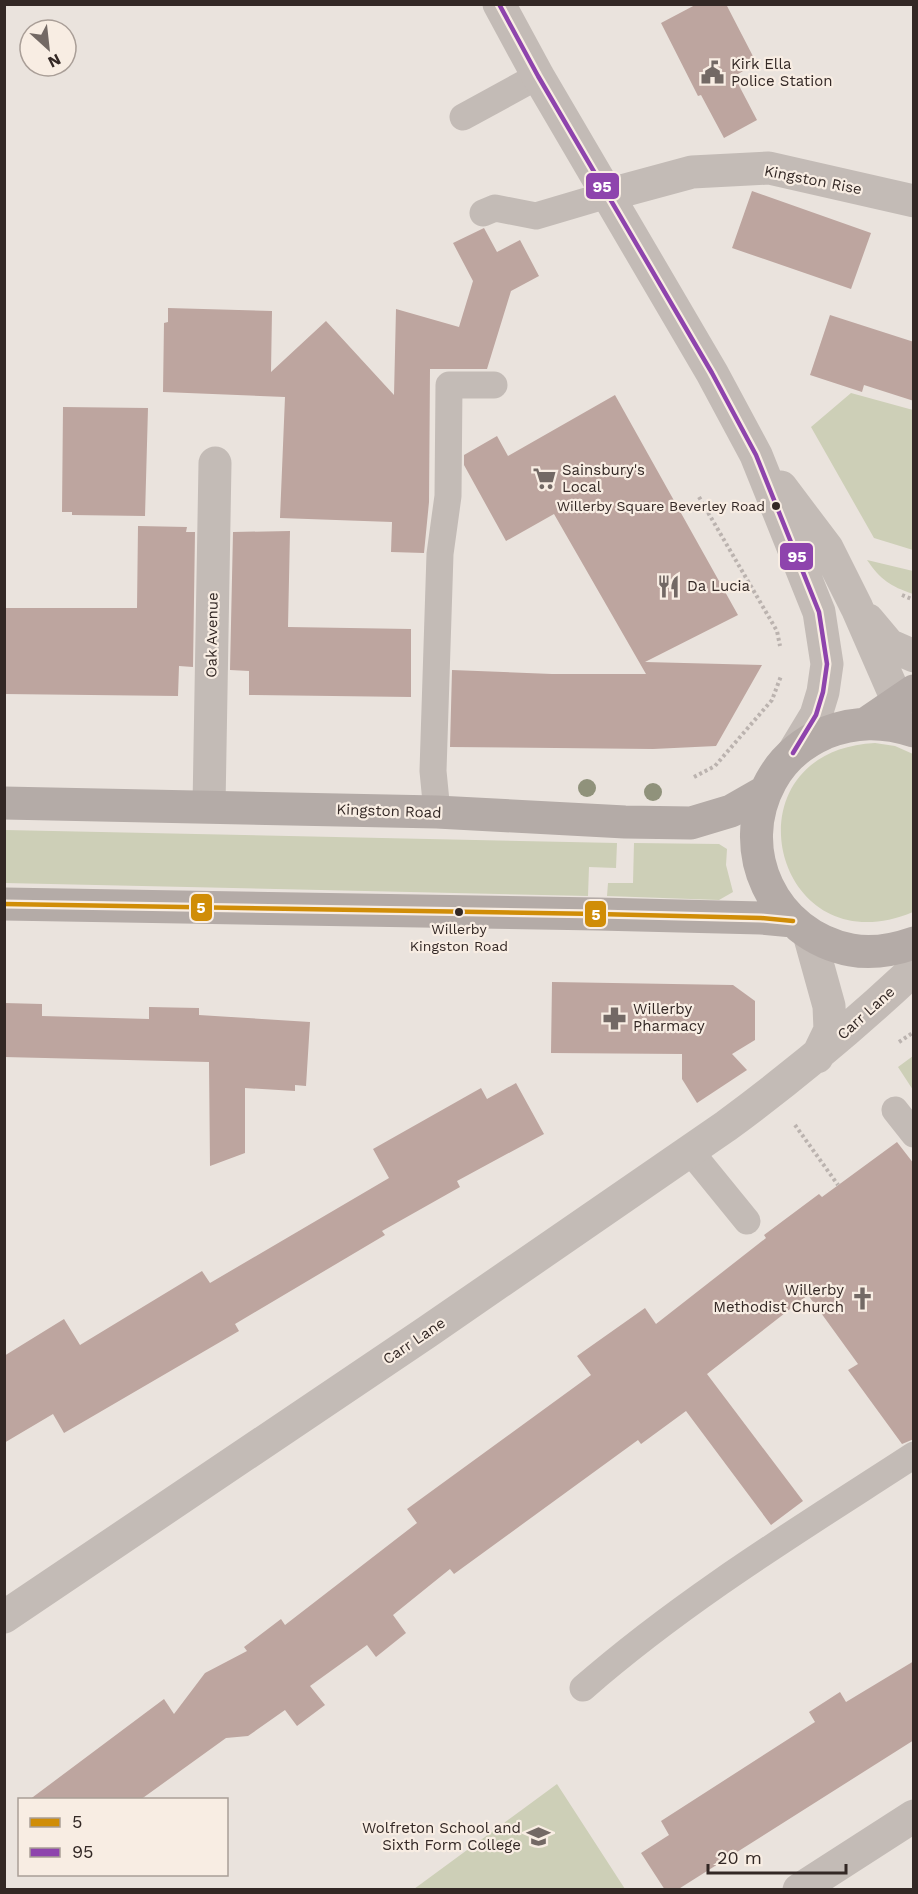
<svg xmlns="http://www.w3.org/2000/svg" width="918" height="1894" font-family="'Work Sans',sans-serif">
<style>
.green{fill:#cdcfb7}
.building{fill:#bda59f}
.lines{fill:none;stroke-linecap:round;stroke-linejoin:round}
.path{stroke:#bbb3af;stroke-width:4;stroke-dasharray:3 3;stroke-linecap:butt}
.service{stroke:#c3bbb6;stroke-width:27}
.minor{stroke:#c3bbb6;stroke-width:33}
.tertiary{stroke:#c3bbb6;stroke-width:33}
.secondary{stroke:#b4aba7;stroke-width:33}
.bus-1-casing{stroke:#f8ede3;stroke-width:9}
.bus-2-casing{stroke:#f8ede3;stroke-width:9}
.bus-1{stroke:#d08d07;stroke-width:4.5}
.bus-2{stroke:#8e44ad;stroke-width:4.5}
.tree{fill:#90927b}
.bus-dot{fill:#332825;stroke:#f8ede3;stroke-width:2}
.labels{text-anchor:middle;stroke-width:4.5;stroke-linejoin:round;paint-order:stroke}
.bus-label{font-size:14px;fill:#332825;stroke:#f8ede3;text-anchor:end}
.poi-label{font-size:15px;fill:#332825;stroke:#f8ede3;text-anchor:start}
.street-label{font-size:15px;fill:#332825;stroke:#f8ede3}
.line-badge{stroke:#f8ede3;stroke-width:2}
.badge-label{font-size:16px;text-anchor:middle;font-weight:bold;fill:#fff}
</style>
<rect width="100%" height="100%" fill="#eae3dd"/>
<!-- green -->
<path class="green" d="M851,393l62,17v140l-39,-12 -63,-111z
M867,560l46,11v23c-23,-8 -32,-14 -46,-34z
M875,743l20,3 18,8v158c-141,59 -192,-161 -38,-169z
M5,830l612,13 -1,25 -27,-1 -1,29 -583,-13z
M634,843l85,1 8,5 -1,16 7,27 -14,8 -112,-4 1,-13h25z
M913,1056v34l-15,-23z
M557,1784l68,105h-211z"/>
<!-- building -->
<path class="building" d="M697,4h29l31,60 -23,12 23,44 -33,18 -23,-43 -3,1 -37,-73z
M752,191l119,42 -20,56 -119,-41z
M484,228l13,24 23,-12 19,36 -28,15 -24,78h-57l-1,133 -5,51 -33,-1 1,-30 -112,-4 5,-121 -122,-5 1,-69 4,-1v-14l104,3 -1,61 55,-51 68,74 2,-86 63,18 14,-46 -20,-38z
M830,315l84,27v59l-50,-16 -2,7 -52,-17z
M615,395l123,220 -93,47 117,3 -46,81 -63,3 -203,-2 2,-77 100,4h94l-92,-160 -48,27 -42,-76v-10l33,-19 11,20z
M63,407l85,1 -3,108 -73,-1v-3h-10z
M138,526l49,1 -1,5h9l-2,135 -14,-1 -1,30 -174,-2v-86h133z
M290,531l-2,96 123,2v68l-162,-2v-24l-19,-1 3,-138z
M552,982l181,3 22,16v39l-23,14 15,16 -50,33 -15,-24v-25l-131,-1z
M4,1003l38,1v12l107,3v-12l50,1v7l111,7 -4,64 -11,-1v6l-50,-3v65l-35,13 -1,-104 -205,-5z
M516,1083l28,51 -87,47 3,6 -78,44 3,4 -150,89 4,7 -175,102 -11,-19 -49,29v-87l60,-37 16,26 122,-74 8,12 179,-105 -16,-29 108,-61 6,11z
M897,1142l17,22v275l-12,5 -54,-74 10,-6 -50,-69 -101,79 96,127 -32,24 -85,-114 -45,33 -3,-4 -184,134 -4,-5 -57,46 13,18 -30,24 -9,-12 -57,41 15,19 -28,21 -12,-16 -37,26 -22,2 -86,62h-111l135,-101 10,15 31,-41 42,-22 -3,-4 37,-28 4,6 132,-102 -10,-14 184,-134 -14,-19 68,-48 11,16 110,-86 -2,-3 55,-41 3,3z
M914,1661v79l-237,150h-12l-24,-37 28,-18 -8,-14 154,-99 -6,-10 31,-20 6,10z"/>
<g class="lines">
<!-- path -->
<path class="path" d="M699,497l78,134 3,15
M902,595l12,5
M694,777l21,-11 57,-66 9,-24
M899,1042l15,-10
M795,1125l43,60"/>
<!-- service -->
<path class="service" d="M463,117l75,-41
M483,213l12,-5 41,8 71,-21
M437,812l-4,-41 7,-217 8,-58 1,-111h45
M895,1110l19,24
M690,1151l57,70
M583,1688c102,-89 217,-159 331,-233"/>
<!-- minor -->
<path class="minor" d="M499,4l39,72 174,297 44,82 63,157 8,52 -4,28 -7,23 -23,38
M607,195l85,-23 77,-4 145,33
M781,487l46,61 30,60 41,94 15,22
M868,620l21,25 25,11
M209,806l6,-343
M799,1890l115,-74"/>
<!-- tertiary -->
<path class="tertiary" d="M809,934l20,72 1,24 -13,27
M4,1617l423,-285 299,-206c64,-47 124,-97 182,-151l6,-8"/>
<!-- secondary -->
<path class="secondary" d="M867,723l47,-32
M914,731c-31,-10 -59,-10 -89,2 -23,10 -42,26 -54,48 -38,69 2,154 80,169 21,4 43,0 63,-7
M4,803l433,9 188,10 66,1 40,-12 35,-20
M4,904l594,10 163,4 32,3"/>
<defs>
<path id="bus-1" d="M4,904l594,10 163,4 32,3"/>
<path id="bus-2" d="M499,4l39,72 174,297 44,82 63,157 8,52 -4,28 -7,23 -23,38"/>
</defs>
<!-- bus-1 casing -->
<use href="#bus-1" class="bus-1-casing"/>
<!-- bus-2 casing -->
<use href="#bus-2" class="bus-2-casing"/>
<!-- bus-1 -->
<use href="#bus-1" class="bus-1"/>
<!-- bus-2 -->
<use href="#bus-2" class="bus-2"/>
</g>
<!-- trees -->
<g class="tree">
<circle cx="587" cy="788" r="9"/>
<circle cx="653" cy="792" r="9"/>
</g>
<!-- icons -->
<defs>
<symbol id="civic-bare" viewBox="-9 -9 18 18"><path d="M-.6-6.5H3V-4.5H.6V-3L4-1V1h2V6H-6V1h2V-1L-.6-3ZM-1.2 2.5V6h2.4V2.5Z" fill="#736965" stroke="#f8ede3" stroke-width="2.5" paint-order="stroke"/></symbol>
<symbol id="supermarket-bare" viewBox="-9 -9 18 18"><path d="M-6-5.5h2.5l.6 2H6L4.5 2H-2.5L-4.4-4H-6ZM-1.5 3.2a1.3 1.3 0 1 0 .1 0ZM3 3.2a1.3 1.3 0 1 0 .1 0Z" fill="#736965" stroke="#f8ede3" stroke-width="2.5" paint-order="stroke"/></symbol>
<symbol id="restaurant-bare" viewBox="-9 -9 18 18"><path d="M-5-6h1v4h1v-4h1v4h1v-4h1v5L-1.5 .5V6h-2V.5L-5-1ZM5-6V6H3V1.5H1.5Q1.5-4 5-6Z" fill="#736965" stroke="#f8ede3" stroke-width="2.5" paint-order="stroke"/></symbol>
<symbol id="pharmacy-bare" viewBox="-9 -9 18 18"><path d="M-2-6h4v4h4v4h-4v4h-4v-4h-4v-4h4Z" fill="#736965" stroke="#f8ede3" stroke-width="2.5" paint-order="stroke"/></symbol>
<symbol id="church-bare" viewBox="-9 -9 18 18"><path d="M-1.2-6h2.4v3.5h3.3v2.4h-3.3V6h-2.4V-.1h-3.3v-2.4h3.3Z" fill="#736965" stroke="#f8ede3" stroke-width="2.5" paint-order="stroke"/></symbol>
<symbol id="school-bare" viewBox="-9 -9 18 18"><path d="M0-5L7-2L0 1L-7-2ZM-4 1L0 2.5L4 1V4Q0 6-4 4Z" fill="#736965" stroke="#f8ede3" stroke-width="2.5" paint-order="stroke"/></symbol>
</defs>
<g fill-rule="evenodd">
<use href="#civic-bare" x="696" y="56" width="33" height="33"/>
<use href="#supermarket-bare" x="528" y="462" width="33" height="33"/>
<use href="#restaurant-bare" x="652" y="570" width="33" height="33"/>
<use href="#pharmacy-bare" x="598" y="1002" width="33" height="33"/>
<use href="#church-bare" x="846" y="1282" width="33" height="33"/>
<use href="#school-bare" x="522" y="1820" width="33" height="33"/>
</g>
<!-- markers -->
<g class="bus-dot">
<circle cx="776" cy="506" r="5"/>
<circle cx="459" cy="912" r="5"/>
</g>
<g class="labels">
<!-- bus labels -->
<g class="bus-label">
<text x="765" y="511">Willerby Square Beverley Road</text>
<text x="459" y="934" text-anchor="middle">Willerby<tspan x="459" dy="17">Kingston Road</tspan></text>
</g>
<!-- poi labels -->
<g class="poi-label">
<text x="731" y="69">Kirk Ella<tspan x="731" dy="17">Police Station</tspan></text>
<text x="562" y="475">Sainsbury's<tspan x="562" dy="17">Local</tspan></text>
<text x="687" y="591">Da Lucia</text>
<text x="633" y="1014">Willerby<tspan x="633" dy="17">Pharmacy</tspan></text>
<text x="844" y="1295" text-anchor="end">Willerby<tspan x="844" dy="17">Methodist Church</tspan></text>
<text x="521" y="1833" text-anchor="end">Wolfreton School and<tspan x="521" dy="17">Sixth Form College</tspan></text>
</g>
<!-- street labels -->
<g class="street-label">
<text transform="translate(813 180) rotate(11)" y="5">Kingston Rise</text>
<text transform="translate(212 635) rotate(-89)" y="5">Oak Avenue</text>
<text transform="translate(389 811) rotate(2)" y="5">Kingston Road</text>
<text transform="translate(866 1013) rotate(-42)" y="5">Carr Lane</text>
<text transform="translate(414 1341) rotate(-34)" y="5">Carr Lane</text>
</g>
</g>
<g class="line-badge">
<rect x="585" y="172" width="35" height="28" rx="6" fill="#8e44ad"/>
<rect x="779" y="542" width="35" height="29" rx="6" fill="#8e44ad"/>
<rect x="190" y="893" width="23" height="29" rx="6" fill="#d08d07"/>
<rect x="584" y="900" width="23" height="28" rx="6" fill="#d08d07"/>
</g>
<g class="badge-label">
<text x="602" y="192">95</text>
<text x="797" y="562">95</text>
<text x="201" y="913">5</text>
<text x="596" y="920">5</text>
</g>
<!-- border -->
<rect width="918" height="1894" fill="none" stroke="#332825" stroke-width="12"/>
<!-- legend -->
<rect x="18" y="1798" width="210" height="78" fill="#f8ede3" stroke="#a99e97" stroke-width="1.5"/>
<rect x="30" y="1818" width="30" height="9" fill="#d08d07" stroke="#a99e97" stroke-width="1.5"/>
<text x="72" y="1828" font-size="18" fill="#332825">5</text>
<rect x="30" y="1848" width="30" height="9" fill="#8e44ad" stroke="#a99e97" stroke-width="1.5"/>
<text x="72" y="1858" font-size="18" fill="#332825">95</text>
<!-- north arrow -->
<g transform="translate(48 48) rotate(153)"><circle r="28" fill="#f8ede3" stroke="#a99e97" stroke-width="1.5"/>
<path d="M0-4.5L10 22L0 15L-10 22Z" fill="#736965"/>
<text y="-9" font-size="16" font-weight="bold" text-anchor="middle" fill="#332825">N</text>
</g>
<!-- scale -->
<path d="M708 1864v9h138v-9" fill="none" stroke="#332825" stroke-width="3"/>
<text x="717" y="1864" font-size="18" fill="#332825" stroke="#f8ede3" stroke-width="4.5" paint-order="stroke">20 m</text>
</svg>
